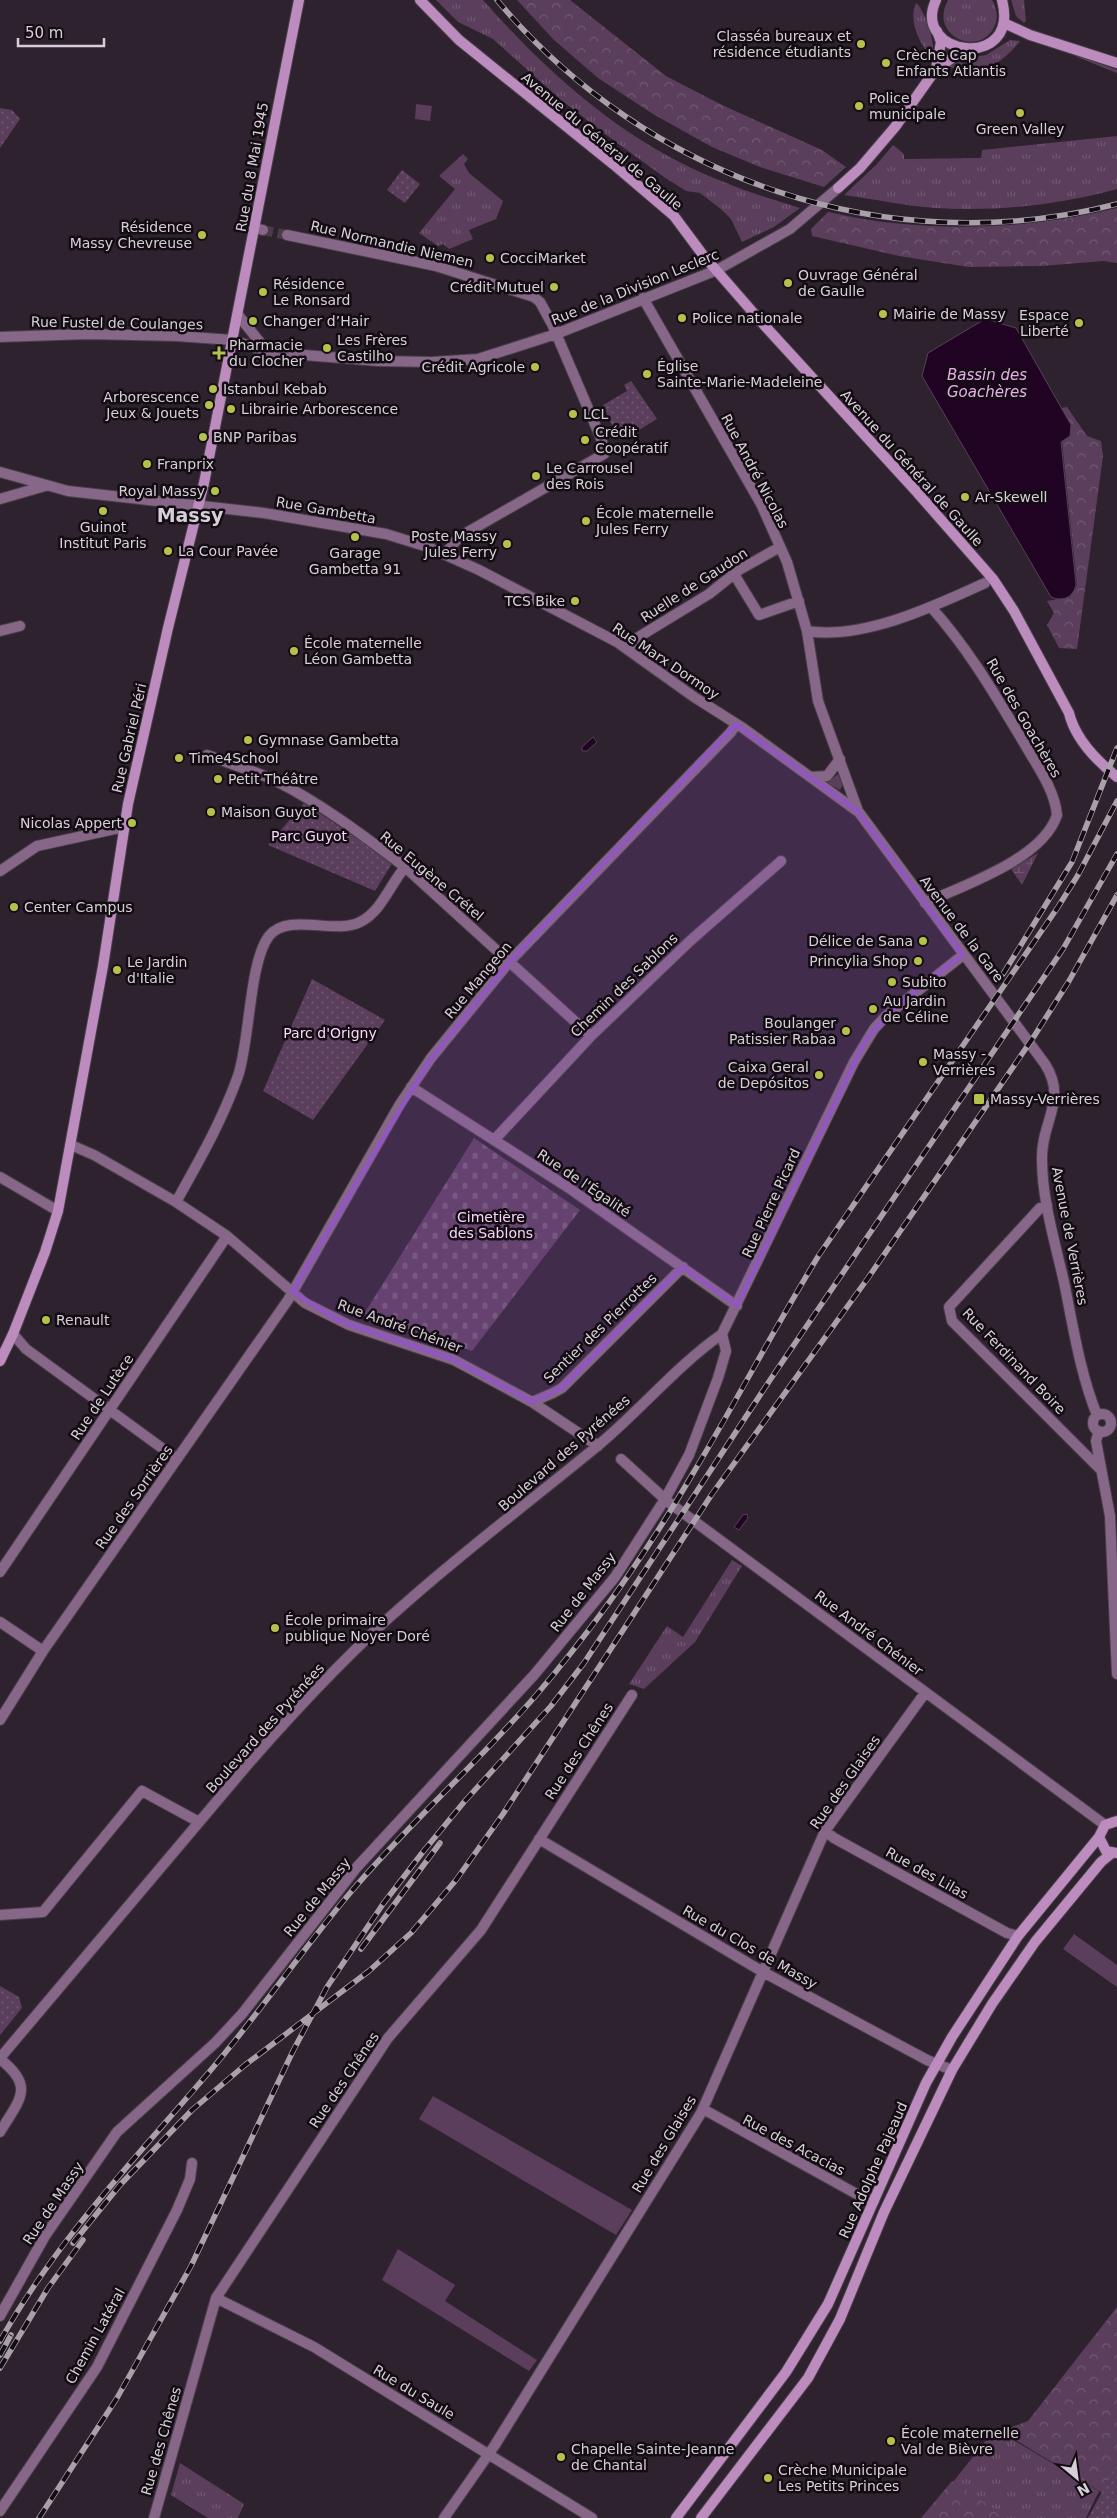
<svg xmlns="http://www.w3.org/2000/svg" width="1117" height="2518" font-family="'DejaVu Sans',sans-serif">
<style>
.grass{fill:url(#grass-tufts)}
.forest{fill:url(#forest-crowns)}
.wetland{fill:url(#wetland-marsh)}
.cemetery{fill:url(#cemetery-stones)}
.park{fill:url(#park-dots)}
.garden{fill:#5a3e5b}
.water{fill:#210323;stroke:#584059}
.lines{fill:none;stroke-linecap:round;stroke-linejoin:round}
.street-tunnel{stroke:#473c48;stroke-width:10;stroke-dasharray:10 5;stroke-linecap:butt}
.street-casing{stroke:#493e4a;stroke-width:12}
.secondary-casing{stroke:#493e4a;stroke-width:12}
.street{stroke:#866787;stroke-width:10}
.secondary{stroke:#bd8cbe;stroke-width:10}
.rail-casing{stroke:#a9a0a9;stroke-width:5.5}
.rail{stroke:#130d13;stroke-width:4;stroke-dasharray:11;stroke-linecap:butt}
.marked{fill:#9255c5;fill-opacity:0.2;stroke:#9255c5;stroke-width:4;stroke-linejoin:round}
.poi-dot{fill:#b4c24a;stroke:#130d13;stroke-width:2}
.labels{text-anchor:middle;stroke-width:5;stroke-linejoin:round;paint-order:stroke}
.poi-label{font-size:14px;fill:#d7cfd7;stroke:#130d13;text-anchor:start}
.street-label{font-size:14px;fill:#d7cfd7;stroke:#130d13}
.park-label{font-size:14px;fill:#f9d5fa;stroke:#130d13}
.water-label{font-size:15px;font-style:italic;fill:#e8aeea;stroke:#130d13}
.district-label{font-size:19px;font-weight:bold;fill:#d7cfd7;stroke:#130d13}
</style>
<defs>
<pattern id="grass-tufts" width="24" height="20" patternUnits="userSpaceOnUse" patternTransform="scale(1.25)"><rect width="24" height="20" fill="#5a3e5b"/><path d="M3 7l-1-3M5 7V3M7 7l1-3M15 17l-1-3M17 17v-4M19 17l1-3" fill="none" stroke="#715972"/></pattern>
<pattern id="forest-crowns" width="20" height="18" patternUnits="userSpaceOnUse" patternTransform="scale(1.25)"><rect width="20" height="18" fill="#5a3e5b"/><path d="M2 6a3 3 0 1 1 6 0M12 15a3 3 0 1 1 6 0" fill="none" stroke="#715972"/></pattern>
<pattern id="wetland-marsh" width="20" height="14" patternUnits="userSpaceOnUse" patternTransform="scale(1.25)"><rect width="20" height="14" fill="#5a3e5b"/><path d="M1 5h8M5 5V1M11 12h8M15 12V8" fill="none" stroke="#715972"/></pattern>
<pattern id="cemetery-stones" width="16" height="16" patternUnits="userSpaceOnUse" patternTransform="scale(1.25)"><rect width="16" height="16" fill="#5a3e5b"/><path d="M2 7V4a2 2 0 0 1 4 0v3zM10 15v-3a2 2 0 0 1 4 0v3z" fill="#715972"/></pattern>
<pattern id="park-dots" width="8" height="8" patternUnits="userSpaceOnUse" patternTransform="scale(1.25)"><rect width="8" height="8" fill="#5a3e5b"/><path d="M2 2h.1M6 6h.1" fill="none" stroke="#715972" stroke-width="1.8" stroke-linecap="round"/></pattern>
</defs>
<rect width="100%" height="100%" fill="#2e222f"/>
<!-- grass -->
<path class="grass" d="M436,0h47c67,76 145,145 241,182 24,10 50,18 76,26l-26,19 -32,15 -11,-23 -9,-9 -22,-17 -14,-2 -22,-14 -47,-34 -56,-43 -68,-61 -35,-17z
M948,0h44c4,6 6,15 4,22 -11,38 -69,16 -48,-22z
M1011,0h13l2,21 -2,2 -8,-7z
M916,3c9,6 21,44 16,53 -13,-10 -24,-38 -16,-53z
M1010,40l10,1c-16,21 -43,40 -71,25l6,-6 31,-5z
M1077,55l40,15v3l-40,-16z
M1117,136v53c-58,16 -122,23 -182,19 -30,-2 -61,-9 -91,-13l33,-31 16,-19 11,9v5l77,-1 1,-8z
M463,154l5,5 -4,5 5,9 34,28 -7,18 -27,11 4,9 -24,10 -6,-5 -5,2 -19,-13 36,-44 -16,-13z
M838,774l5,10 -3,6 -13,-7z
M732,1560l10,6 -47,76 -51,47 -15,-5 38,-58 16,11z
M995,2429l104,62 -13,27h-80l-53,-36z
M180,2463l64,41 -6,14h-30l-37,-23z"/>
<!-- forest -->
<path class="forest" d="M517,0h53l96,76 56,29 100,45 24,17 -22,20 -64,-20 -48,-20 -59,-33 -55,-36 -44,-38z
M1117,208v55l-14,-2 -61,5 -73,1 -70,-11 -87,-20 -1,-7 17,-17c21,4 42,9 64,11 76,8 151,3 225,-15z
M1067,407l20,29 14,5 2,15 -26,193 -18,-1 -12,-23 7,-12 -7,-12 23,-4 7,-12 -15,-143 8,-6 1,-11 -10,-17z
M1117,2307v211l-11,-23 -105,-64 27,-10z
M952,2481l55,36 -1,1h-85z"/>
<!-- wetland -->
<path class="wetland" d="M1038,853l-16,32 -11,-16z"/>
<!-- cemetery -->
<path class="cemetery" d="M474,1138l106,72 -108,141 -108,-37z"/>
<!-- park -->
<path class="park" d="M0,108l12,2 8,9 -20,29z
M402,170l18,14 -15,19 -18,-13z
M631,381l26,38 -31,19 -10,-3 -13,-30 24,-14 -3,-6z
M304,803l89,59 -18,29 -107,-46z
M312,979l73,41 -72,100 -50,-29z
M0,1986l19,11 3,11 -22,27z
M1117,2464v54h-29z"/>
<!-- garden -->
<path class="garden" d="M416,104l16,2 -2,15 -15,-2z
M1074,1934l43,31v22l-54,-38z
M433,2096l199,114 -16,25 -197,-116z
M398,2249l57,36 -10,16 92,59 -8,11 -147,-91z"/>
<!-- water -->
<path class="water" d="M985,319l31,9 55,97 -1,11 -9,6 15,142c-2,13 -13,18 -25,13l-129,-221 6,-23z
M593,737l4,5 -10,9h-5v-4z
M747,1514l1,4 -9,12 -5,-3 9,-12z"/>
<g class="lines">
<!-- street-tunnel -->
<path class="street-tunnel" d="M263,230l24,5"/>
<defs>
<path id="street" d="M255,228l8,2
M287,235l149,31 98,31 6,5 12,22 50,117 2,13 -145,83 -14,17
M643,298l118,206 26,58 20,69 11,70 40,110 187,253c23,36 -4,58 -3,95 0,41 13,83 22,123 9,44 16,91 33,133
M238,315l29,36
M0,337l88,-3 88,2 57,4 34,12 111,9 54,1 46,-3 78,-25 161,-64 73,-41 48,-41
M0,472l68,19 196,22 122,21 42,13 51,23 138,72 77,55 49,31 114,83
M0,499l45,-13
M734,574l25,41 40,-14
M0,631l20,-5
M807,631c56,9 128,-25 178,-48
M629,650l3,-9 77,-47 30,-24 41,-23
M207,755c23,9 48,16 69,26 46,23 88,55 129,86l186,169
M810,777l17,-1 13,-17
M0,871l37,-25 87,-19
M925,903c39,-18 118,-44 132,-88 -2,-25 -21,-51 -33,-72 -30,-50 -54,-92 -93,-136
M411,1087l158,101 168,118
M495,1139l96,-103 99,-95 91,-80
M71,1145l23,10 82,47 51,34 78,67 44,22 105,35 78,42 66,44
M0,1177l58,34
M176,1202c23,-41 46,-81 62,-126 12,-35 11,-114 31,-140 19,-24 66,-1 91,-14 21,-10 30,-37 45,-55
M1047,1205l-7,3 -91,99 3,14 149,149
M13,1334l13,15 151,110
M532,1402l21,-9 9,-5 121,-121
M1093 1423a9 9 0 1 1 18 0a9 9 0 1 1-18 0Z
M1099,1431l-3,10 14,75 7,158
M621,1459l46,42 438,324
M0,1572l227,-336
M0,1622l43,29
M0,1720l43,-69 245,-351 112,-196 31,-46 79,-97 221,-229 5,-8
M825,1831l9,7 173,95 11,3
M539,1839l224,133 164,88 25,10
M0,1915l43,-3 99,-121 57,31
M0,2058l249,-295c50,-57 102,-113 159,-162 60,-53 125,-102 187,-153 44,-36 80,-81 127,-114
M0,2059c36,28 19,41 0,73
M703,2109l159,88 12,4
M216,2298l98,49 278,171
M0,2316l45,-80 72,-104 98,-89 27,-29 115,-147 177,-192 81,-98 50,-78 24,-44 29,-77 8,-27 -4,-17 132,-272 20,-33 12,-13 77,-61
M0,2511l97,-144 80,-157 13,-31 2,-16
M154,2518l62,-220 172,-260 93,-108 151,-235
M444,2518l51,-73 206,-332 124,-282 100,-138"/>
<path id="secondary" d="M420,0l39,40 154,124 61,52 29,39 61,70 151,165 78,89 21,32 55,102c6,25 28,48 48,64
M936,0c-26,56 85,72 66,0
M1004,23l26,12 87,28
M936,69l19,-13 15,-5
M838,188l22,-20 35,-41 41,-58 5,-27 -4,-11
M0,1361l13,-27 32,-82 13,-41 45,-245 25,-162 40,-176 36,-145 95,-483
M1117,1821l-12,4 -6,12 7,14 11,2
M676,2518l110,-146 42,-68 98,-221 26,-46 66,-101 81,-99
M701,2518l107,-140 32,-59 44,-107 68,-142 40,-66 43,-62 66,-80 11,-9"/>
</defs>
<!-- street casing -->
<use href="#street" class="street-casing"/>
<!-- secondary casing -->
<use href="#secondary" class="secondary-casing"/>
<!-- street -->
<use href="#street" class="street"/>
<!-- secondary -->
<use href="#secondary" class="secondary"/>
<defs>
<path id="rail" d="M497,0c150,180 392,263 620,204
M1003,974l69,-112 45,-114
M361,1949l79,-106
M73,2243l47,-58 72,-75 53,-45 124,-94 42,-38 45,-53 47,-66 209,-320 156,-216 165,-240 36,-57 48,-86
M0,2341c57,-102 135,-182 210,-270 49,-57 91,-120 140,-178 59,-70 128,-130 188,-200 58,-68 109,-141 154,-218 44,-73 83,-148 127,-220l239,-348 20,-32 39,-74
M0,2355l11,-20
M0,2368l48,-80 35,-48
M39,2518l78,-120 74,-132 102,-215 34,-64 56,-83 39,-51 42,-51 87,-96 33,-43 186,-283 293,-431 54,-95"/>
</defs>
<!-- rail casing -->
<use href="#rail" class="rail-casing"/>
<!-- rail -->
<use href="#rail" class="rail"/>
</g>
<!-- marked area -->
<path class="marked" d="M736,724l122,87 105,144 -64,49 -33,36 -129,266 -54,-39 -121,121 -30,14 -78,-42 -115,-39 -47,-30 139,-233 79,-97z"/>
<!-- markers -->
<g class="poi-dot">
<circle cx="861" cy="44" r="5"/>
<circle cx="886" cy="63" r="5"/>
<circle cx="859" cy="106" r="5"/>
<circle cx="1020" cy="113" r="5"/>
<circle cx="202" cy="235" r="5"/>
<circle cx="490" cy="258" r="5"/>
<circle cx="788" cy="283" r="5"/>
<circle cx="554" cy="287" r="5"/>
<circle cx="263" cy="292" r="5"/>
<circle cx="883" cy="314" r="5"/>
<circle cx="682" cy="318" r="5"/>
<circle cx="253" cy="321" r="5"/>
<circle cx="1079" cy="323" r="5"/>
<circle cx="327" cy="348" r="5"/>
<path d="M216.5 345.5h5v5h5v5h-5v5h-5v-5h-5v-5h5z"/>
<circle cx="535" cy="367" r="5"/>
<circle cx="647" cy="374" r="5"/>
<circle cx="213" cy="389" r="5"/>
<circle cx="209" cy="405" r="5"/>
<circle cx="231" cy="409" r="5"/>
<circle cx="573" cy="414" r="5"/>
<circle cx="203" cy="437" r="5"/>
<circle cx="585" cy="440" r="5"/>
<circle cx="147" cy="464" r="5"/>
<circle cx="536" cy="476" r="5"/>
<circle cx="215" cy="491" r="5"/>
<circle cx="965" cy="497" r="5"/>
<circle cx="103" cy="511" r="5"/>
<circle cx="586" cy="521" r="5"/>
<circle cx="355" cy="537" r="5"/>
<circle cx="507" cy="544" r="5"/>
<circle cx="168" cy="551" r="5"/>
<circle cx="575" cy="601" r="5"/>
<circle cx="294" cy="651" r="5"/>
<circle cx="248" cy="740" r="5"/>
<circle cx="179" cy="758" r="5"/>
<circle cx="218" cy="779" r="5"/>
<circle cx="211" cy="812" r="5"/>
<circle cx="132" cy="823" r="5"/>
<circle cx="14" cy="907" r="5"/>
<circle cx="923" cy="941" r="5"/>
<circle cx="918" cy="961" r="5"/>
<circle cx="117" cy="970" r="5"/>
<circle cx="892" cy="982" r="5"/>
<circle cx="873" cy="1009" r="5"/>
<circle cx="846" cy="1031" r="5"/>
<circle cx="923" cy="1062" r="5"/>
<circle cx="819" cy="1075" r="5"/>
<rect x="973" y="1093" width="12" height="12" rx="2.5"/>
<circle cx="46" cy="1320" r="5"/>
<circle cx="275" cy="1628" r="5"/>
<circle cx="891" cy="2441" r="5"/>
<circle cx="561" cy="2457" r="5"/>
<circle cx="768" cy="2478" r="5"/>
</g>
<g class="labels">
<!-- poi labels -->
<g class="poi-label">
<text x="851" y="41" text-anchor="end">Classéa bureaux et<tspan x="851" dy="16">résidence étudiants</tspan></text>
<text x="896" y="60">Crèche Cap<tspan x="896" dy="16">Enfants Atlantis</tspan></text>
<text x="869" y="103">Police<tspan x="869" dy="16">municipale</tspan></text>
<text x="1020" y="134" text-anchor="middle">Green Valley</text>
<text x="192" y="232" text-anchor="end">Résidence<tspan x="192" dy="16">Massy Chevreuse</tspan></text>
<text x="500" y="263">CocciMarket</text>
<text x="798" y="280">Ouvrage Général<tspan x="798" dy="16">de Gaulle</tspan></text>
<text x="273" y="289">Résidence<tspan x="273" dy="16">Le Ronsard</tspan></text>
<text x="544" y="292" text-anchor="end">Crédit Mutuel</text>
<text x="893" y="319">Mairie de Massy</text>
<text x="1069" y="320" text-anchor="end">Espace<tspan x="1069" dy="16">Liberté</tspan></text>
<text x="692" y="323">Police nationale</text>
<text x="263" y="326">Changer d’Hair</text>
<text x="337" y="345">Les Frères<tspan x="337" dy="16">Castilho</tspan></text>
<text x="229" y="350">Pharmacie<tspan x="229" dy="16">du Clocher</tspan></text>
<text x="657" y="371">Église<tspan x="657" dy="16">Sainte-Marie-Madeleine</tspan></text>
<text x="525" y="372" text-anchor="end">Crédit Agricole</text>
<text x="223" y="394">Istanbul Kebab</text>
<text x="199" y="402" text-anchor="end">Arborescence<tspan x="199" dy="16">Jeux &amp; Jouets</tspan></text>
<text x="241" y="414">Librairie Arborescence</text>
<text x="583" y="419">LCL</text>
<text x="595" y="437">Crédit<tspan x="595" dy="16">Coopératif</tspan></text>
<text x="213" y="442">BNP Paribas</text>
<text x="157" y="469">Franprix</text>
<text x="546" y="473">Le Carrousel<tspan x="546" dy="16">des Rois</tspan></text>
<text x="205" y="496" text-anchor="end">Royal Massy</text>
<text x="975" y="502">Ar-Skewell</text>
<text x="596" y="518">École maternelle<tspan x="596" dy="16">Jules Ferry</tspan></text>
<text x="103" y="532" text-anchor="middle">Guinot<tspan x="103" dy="16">Institut Paris</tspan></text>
<text x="497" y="541" text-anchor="end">Poste Massy<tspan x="497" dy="16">Jules Ferry</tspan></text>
<text x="178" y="556">La Cour Pavée</text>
<text x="355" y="558" text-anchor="middle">Garage<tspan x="355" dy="16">Gambetta 91</tspan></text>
<text x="565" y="606" text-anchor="end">TCS Bike</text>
<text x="304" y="648">École maternelle<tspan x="304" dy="16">Léon Gambetta</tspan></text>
<text x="258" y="745">Gymnase Gambetta</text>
<text x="189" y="763">Time4School</text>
<text x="228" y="784">Petit Théâtre</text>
<text x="221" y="817">Maison Guyot</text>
<text x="122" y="828" text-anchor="end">Nicolas Appert</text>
<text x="24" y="912">Center Campus</text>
<text x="913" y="946" text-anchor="end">Délice de Sana</text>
<text x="908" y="966" text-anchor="end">Princylia Shop</text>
<text x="127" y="967">Le Jardin<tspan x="127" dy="16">d'Italie</tspan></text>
<text x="902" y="987">Subito</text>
<text x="883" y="1006">Au Jardin<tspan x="883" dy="16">de Céline</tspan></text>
<text x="836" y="1028" text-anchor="end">Boulanger<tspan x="836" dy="16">Patissier Rabaa</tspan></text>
<text x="933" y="1059">Massy -<tspan x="933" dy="16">Verrières</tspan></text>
<text x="809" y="1072" text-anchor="end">Caixa Geral<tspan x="809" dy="16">de Depósitos</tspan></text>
<text x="990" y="1104">Massy-Verrières</text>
<text x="56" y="1325">Renault</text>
<text x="285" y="1625">École primaire<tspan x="285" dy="16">publique Noyer Doré</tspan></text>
<text x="901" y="2438">École maternelle<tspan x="901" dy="16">Val de Bièvre</tspan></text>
<text x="571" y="2454">Chapelle Sainte-Jeanne<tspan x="571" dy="16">de Chantal</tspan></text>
<text x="778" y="2475">Crèche Municipale<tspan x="778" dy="16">Les Petits Princes</tspan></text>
</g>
<!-- street labels -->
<g class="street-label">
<text transform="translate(602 141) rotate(40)" y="5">Avenue du Général de Gaulle</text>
<text transform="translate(252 167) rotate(-80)" y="5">Rue du 8 Mai 1945</text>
<text transform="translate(392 244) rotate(13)" y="5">Rue Normandie Niemen</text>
<text transform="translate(635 287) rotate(-22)" y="5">Rue de la Division Leclerc</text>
<text transform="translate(117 323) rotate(1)" y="5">Rue Fustel de Coulanges</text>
<text transform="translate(912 468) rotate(48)" y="5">Avenue du Général de Gaulle</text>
<text transform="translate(755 471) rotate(62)" y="5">Rue André Nicolas</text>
<text transform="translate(326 510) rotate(10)" y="5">Rue Gambetta</text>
<text transform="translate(694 585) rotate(-33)" y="5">Ruelle de Gaudon</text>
<text transform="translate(666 661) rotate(34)" y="5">Rue Marx Dormoy</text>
<text transform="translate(1024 718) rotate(60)" y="5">Rue des Goachères</text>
<text transform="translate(129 738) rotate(-77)" y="5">Rue Gabriel Péri</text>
<text transform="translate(432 876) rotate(40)" y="5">Rue Eugène Crétel</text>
<text transform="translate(962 929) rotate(53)" y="5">Avenue de la Gare</text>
<text transform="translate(478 980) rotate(-50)" y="5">Rue Mangeon</text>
<text transform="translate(624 985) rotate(-44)" y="5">Chemin des Sablons</text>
<text transform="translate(584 1183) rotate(34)" y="5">Rue de l'Égalité</text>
<text transform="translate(771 1203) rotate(-65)" y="5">Rue Pierre Picard</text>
<text transform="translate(1070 1236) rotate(79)" y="5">Avenue de Verrières</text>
<text transform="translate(400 1326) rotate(20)" y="5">Rue André Chénier</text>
<text transform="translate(600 1328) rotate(-44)" y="5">Sentier des Pierrottes</text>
<text transform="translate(1014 1361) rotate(46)" y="5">Rue Ferdinand Boire</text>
<text transform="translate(102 1397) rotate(-56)" y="5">Rue de Lutèce</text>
<text transform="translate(564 1453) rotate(-41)" y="5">Boulevard des Pyrénées</text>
<text transform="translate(134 1497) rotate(-55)" y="5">Rue des Sorrières</text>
<text transform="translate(583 1592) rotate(-52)" y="5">Rue de Massy</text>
<text transform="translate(869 1633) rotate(37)" y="5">Rue André Chénier</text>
<text transform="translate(265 1728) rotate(-48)" y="5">Boulevard des Pyrénées</text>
<text transform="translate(579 1751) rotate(-57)" y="5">Rue des Chênes</text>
<text transform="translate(845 1782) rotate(-55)" y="5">Rue des Glaises</text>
<text transform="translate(927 1873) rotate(29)" y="5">Rue des Lilas</text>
<text transform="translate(317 1897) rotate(-51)" y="5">Rue de Massy</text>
<text transform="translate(750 1947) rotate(30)" y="5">Rue du Clos de Massy</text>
<text transform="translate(344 2080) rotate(-56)" y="5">Rue des Chênes</text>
<text transform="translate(664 2144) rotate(-59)" y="5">Rue des Glaises</text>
<text transform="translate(794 2145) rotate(28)" y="5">Rue des Acacias</text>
<text transform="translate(873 2170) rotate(-66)" y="5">Rue Adolphe Pajeaud</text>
<text transform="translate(53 2203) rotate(-56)" y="5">Rue de Massy</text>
<text transform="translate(95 2336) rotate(-61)" y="5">Chemin Latéral</text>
<text transform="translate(414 2392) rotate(31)" y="5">Rue du Saule</text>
<text transform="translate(161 2441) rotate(-74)" y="5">Rue des Chênes</text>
</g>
<!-- park labels -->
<g class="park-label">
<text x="309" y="841">Parc Guyot</text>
<text x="330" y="1038">Parc d'Origny</text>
<text x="491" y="1222">Cimetière<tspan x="491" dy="16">des Sablons</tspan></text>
</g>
<!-- water labels -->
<g class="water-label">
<text x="987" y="380">Bassin des<tspan x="987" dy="17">Goachères</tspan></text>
</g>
<!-- district labels -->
<g class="district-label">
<text x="190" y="522">Massy</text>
</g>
</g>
<!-- north arrow -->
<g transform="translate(1077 2478) rotate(151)" stroke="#130d13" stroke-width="4" paint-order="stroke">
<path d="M0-4L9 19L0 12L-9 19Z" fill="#d7cfd7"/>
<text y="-8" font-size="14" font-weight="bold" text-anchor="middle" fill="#d7cfd7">N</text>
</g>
<!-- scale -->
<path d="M18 38v8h86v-8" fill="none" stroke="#d7cfd7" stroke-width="2.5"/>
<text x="25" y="38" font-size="15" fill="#d7cfd7" stroke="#130d13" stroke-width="4" paint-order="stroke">50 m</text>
</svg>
